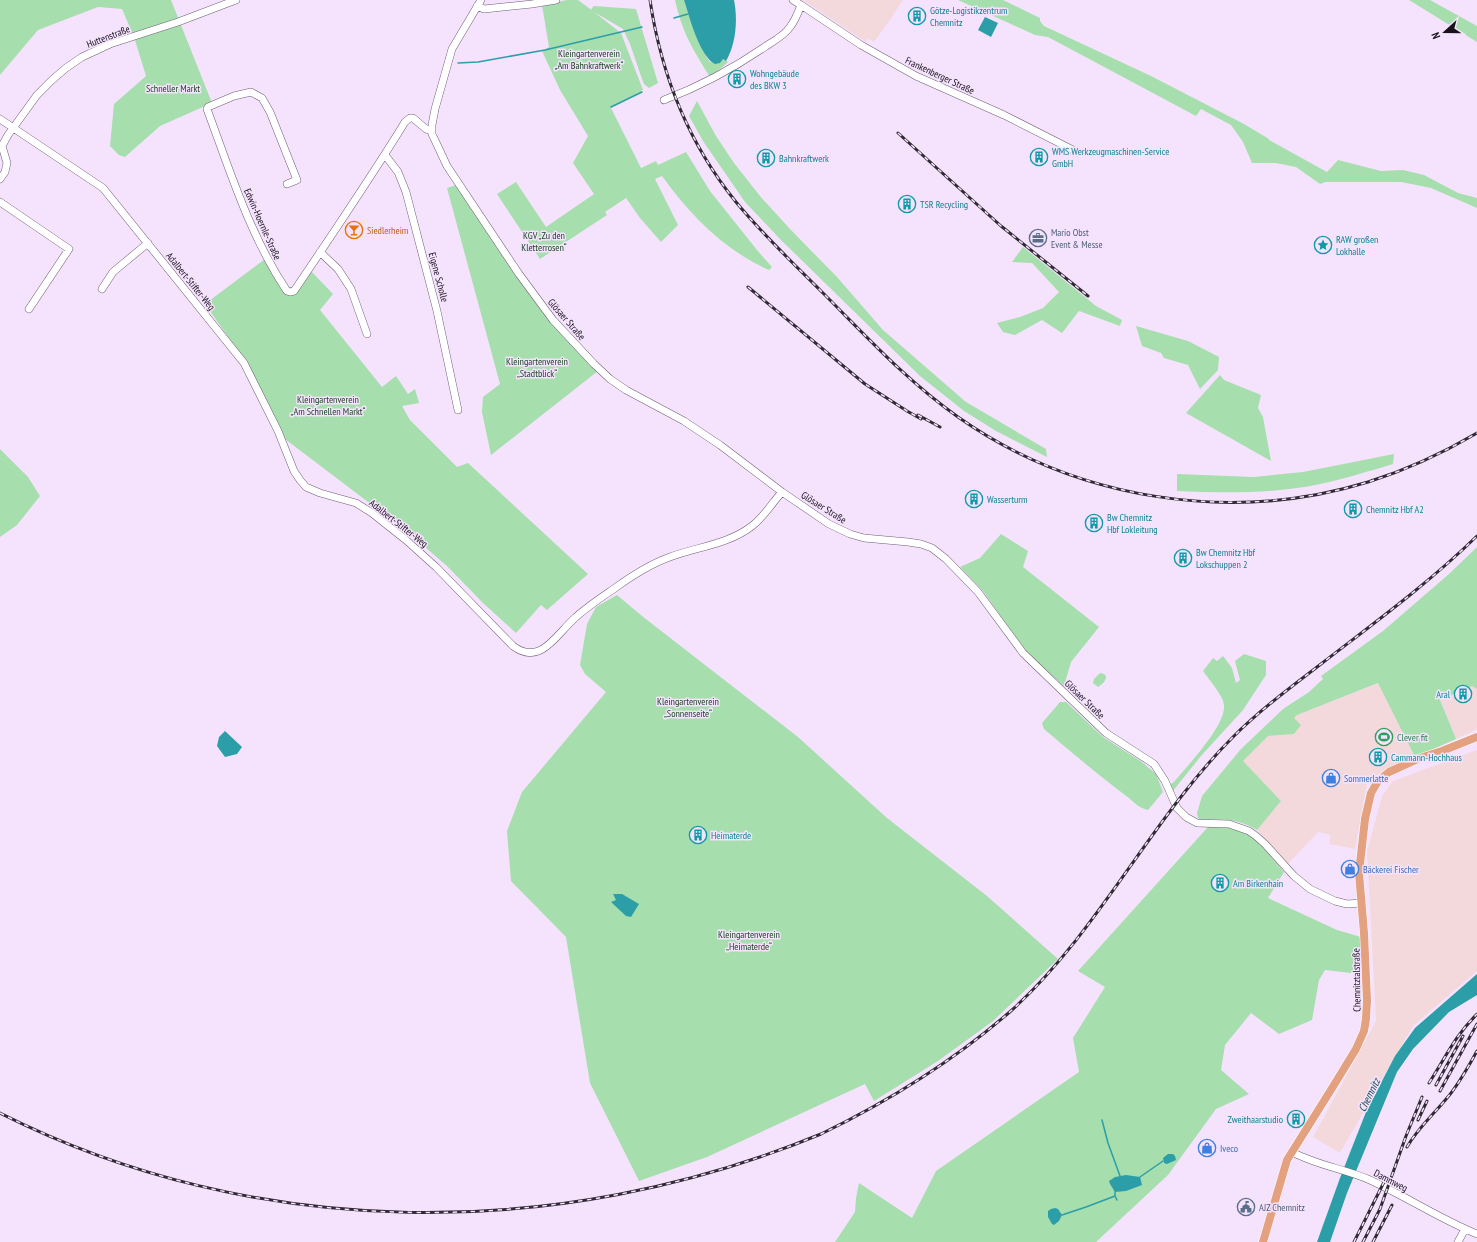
<svg xmlns="http://www.w3.org/2000/svg" width="1477" height="1242" font-family="'PT Sans Narrow',sans-serif">
<style>
.commercial{fill:#f4d9dc}
.green{fill:#a7dead}
.water{fill:#2b9ea8}
.lines{fill:none;stroke-linecap:round;stroke-linejoin:round}
.stream{stroke:#2b9ea8;stroke-width:1.5}
.minor-casing{stroke:#6e5e75;stroke-width:8}
.major-casing{stroke:#fff;stroke-width:9}
.minor{stroke:#fff;stroke-width:7}
.major{stroke:#e3a180;stroke-width:8}
.rail-casing{stroke:#312934;stroke-width:3}
.rail{stroke:#f5e3fe;stroke-width:1.5;stroke-dasharray:4.5;stroke-linecap:butt}
.labels{text-anchor:middle;stroke-width:3;stroke-linejoin:round;paint-order:stroke}
.culture-label{font-size:10px;fill:#0d838f;stroke:#f5e3fe;text-anchor:start}
.street-label{font-size:10px;fill:#18111a;stroke:#f5e3fe}
.park-label{font-size:10px;fill:#174320;stroke:#f5e3fe}
.food-label{font-size:10px;fill:#c56008;stroke:#f5e3fe;text-anchor:start}
.service-label{font-size:10px;fill:#4e5e75;stroke:#f5e3fe;text-anchor:start}
.leisure-label{font-size:10px;fill:#27864d;stroke:#f5e3fe;text-anchor:start}
.shop-label{font-size:10px;fill:#366cbe;stroke:#f5e3fe;text-anchor:start}
.water-label{font-size:11px;font-style:italic;fill:#1e4d52;stroke:#f5e3fe}
</style>
<rect width="100%" height="100%" fill="#f5e3fe"/>
<!-- commercial -->
<path class="commercial" d="M803,0h100l-13,20 -16,22 -6,-4 -2,4z
M1379,683l36,74 -37,18 -11,9 -12,65 -25,-5v-9l-12,-3 -30,32 -31,-34 24,-29 -39,-40 26,-25 26,-2v-16l3,-3z
M1472,685l5,4v40l-21,10 -16,-39z
M1477,750v221l-64,55 -73,127 -27,-16 63,-116 -9,-170 15,-55 11,-15z"/>
<!-- green -->
<path class="green" d="M0,0h171l41,103 -52,23 -35,31 -6,-2 -9,-9 4,-42 32,-28 -12,-39 -12,-28 -24,-2 -60,23 -38,45z
M567,0h11l15,11 -2,-2 3,-3 42,3 22,74 -9,5 -5,-4 -2,-5 -12,-35 -7,-15 -29,-17 27,21 22,57h-2l1,2 -31,16 30,60 15,-7 2,4 28,-13 24,39 47,59 15,17 -3,3c-45,-20 -79,-55 -107,-94l-7,3 23,46 -17,17 -21,-24 -14,-20 -21,14 2,3 -67,44 -43,-65 19,-12 30,45 48,-33 -21,-31 15,-27 -28,-46 -18,-39 7,-4 -7,-42z
M675,0h9l4,14 19,44 3,4 13,-3 5,3 -10,9 -8,6c-17,-27 -28,-45 -35,-77z
M958,0h45l37,18v3l4,5 107,50 93,48 25,15v1l58,32 11,-12 43,11 22,-1 21,5 34,18 19,5v10l-46,-20 -30,-6h-75l-6,2 -24,-17 -20,-4h-24l-9,-21 -12,-17 -30,-16 -5,7 -148,-79 -13,-2z
M1409,0h21l47,26v16z
M697,101l19,35 18,27 26,33 30,33 47,48 46,53 83,72 80,47 1,8 -51,-26 -32,-20 -44,-35 -140,-137 -35,-37 -42,-61 -14,-25z
M456,185l81,119 29,35 32,32 -107,84 -9,-43 1,-15 17,-13 -53,-196z
M1023,247l73,59 26,14 -2,6 -41,-15 -17,22 -20,-13 -27,15 -12,-3 -6,-9 23,-6 23,-9 16,-16 -27,-29 -20,-1z
M265,259l24,28h4l16,-18 24,25 -13,16 62,77 14,-11 12,18 7,-5 4,14 -17,3 8,14 47,47 11,-4 120,111 -41,36 -6,-5 -25,28 -33,-30 -36,-37 -42,-36 -120,-91 -37,-74 -43,-61z
M1136,326l52,15 31,16 -1,13 -18,19 -12,-24 -24,-7 -3,-5 -19,-7z
M1220,375l4,5 37,15 -3,13 5,9 8,44 -85,-48z
M0,449l28,28 12,19 -23,29 -17,12z
M1394,454l-1,10c-24,7 -48,15 -73,20 -47,10 -95,9 -143,7v-17l77,3 49,-5z
M1001,534l27,17 -5,16 76,60 -28,35 -7,24 -38,-34 -43,-61 -23,-24 20,-9z
M1477,547v142l-5,-3 -32,14 16,39 -41,18 -37,-74 -81,32 -3,3 7,7 -7,9 -26,2 -25,25 38,40 -24,29c-20,-12 -34,-11 -57,-10l-2,-2 -1,-5 5,-17 39,-47 42,-40 26,-17 14,-13 -2,-3 62,-45 66,-57z
M617,595l25,21 156,121 89,81 100,78 71,63 -65,62 -55,40 -64,40 -9,-17 -158,73 -68,24 -49,-98 -24,-146 -55,-56 -4,-50 15,-39 84,-100 -21,-18 -5,-9 7,-41 9,-17z
M1244,654l22,7v14l-23,35 -42,46 -29,36 -3,-7 5,-3c13,-16 52,-56 50,-77 0,-8 -16,-27 -21,-34l10,-13 4,3 6,-5 9,12 4,15 4,-3 -5,-19z
M1100,673l4,1 2,2c0,6 -4,8 -8,11l-5,-4 1,-4z
M1060,702h6l37,35 39,25 14,12 7,18 -15,18c-10,-2 -15,-9 -23,-15 -28,-21 -55,-44 -81,-66l-2,-6z
M1208,827c9,0 20,-2 29,0 18,5 35,31 47,45l-16,26 69,32 24,7 -1,37 -35,-4 -6,10 -7,40 -33,14 -28,-21 -26,32 -4,25 28,24 -33,15 -48,66 -72,67h-261l20,-30 1,-14 3,-15 53,35 24,-47 143,-99 -6,-34 32,-51 -27,-16z"/>
<!-- water -->
<path class="water" d="M684,0h50c4,20 2,44 -8,61l-3,-2 -3,4 -5,1c-15,-7 -26,-48 -31,-64z
M985,17l13,6 -7,14 -13,-7z
M225,731l17,16 -5,7 -12,3 -8,-11 2,-9z
M613,894h9l17,10 -8,13 -5,-1 -15,-14 5,-2z
M1477,974v21l-28,17 -36,37 -16,23 -50,121 -17,49h-13l23,-64 26,-66 29,-56 20,-28z
M1168,1154h5l2,2 1,4 -9,4 -3,-1 -1,-5z
M1126,1175l14,2 2,8 -16,6 -11,1 -5,-8 -1,-3 6,-4z
M1055,1208l3,1 4,6 -3,6 -5,4 -2,-1 -4,-7v-6l3,-2z"/>
<g class="lines">
<!-- stream -->
<path class="stream" d="M674,18l14,-4
M458,63l20,-1 67,-12 97,-23
M611,107l31,-15
M1102,1120l6,23 12,33
M1140,1177l23,-16
M1115,1192v4
M1062,1215l24,-8 29,-11 2,4"/>
<defs>
<path id="minor" d="M481,0l-29,49 -17,60 -3,16v9l15,32 72,108 34,46 41,44 16,15 16,11 58,31 36,24 62,47 47,32 21,10 14,4 44,4 13,2 11,4 14,11 32,33 45,61 83,80 48,31 11,17 12,27 9,9 11,6 32,1 20,7 7,5 9,8 29,32 16,13 25,12 12,3 15,-1
M801,5l60,40 55,31 88,39 73,37
M477,6l7,3 48,-5 24,-4
M664,100c37,-14 70,-32 102,-54 8,-5 19,-11 24,-19 5,-6 8,-14 11,-22l-8,-5
M0,119l103,69 141,175 34,68 16,40 6,9 6,7 14,6 36,10 16,10 34,27 30,27 77,79c28,21 44,-13 63,-29 12,-11 26,-20 39,-29 18,-13 35,-24 55,-31 27,-10 59,-13 82,-31 12,-9 20,-23 30,-34
M385,155l13,17 8,20 31,119 21,99
M0,179l5,-7 2,-9 -5,-17 6,-11 29,-40 15,-15 14,-12 16,-11 28,-13 68,-22 58,-22
M287,184l10,-4 -27,-68 -8,-14 -11,-6 -17,4 -26,11 -1,2c23,62 43,127 80,182l3,1 4,-1c38,-56 76,-112 111,-169l5,-4h3l13,11 5,2
M0,202l69,47 -40,60
M320,252l18,17 13,20 16,45
M102,289l11,-17 35,-29
M1292,1152c24,13 53,17 78,28 37,17 70,39 107,54
M1458,1242l7,-13"/>
<path id="major" d="M1263,1242l24,-82 47,-75 22,-36 8,-18 2,-12 1,-19 -3,-67 -5,-60 6,-54 6,-26 7,-12 11,-9 31,-14 22,-7 35,-14"/>
</defs>
<!-- minor casing -->
<use href="#minor" class="minor-casing"/>
<!-- major casing -->
<use href="#major" class="major-casing"/>
<!-- minor -->
<use href="#minor" class="minor"/>
<!-- major -->
<use href="#major" class="major"/>
<defs>
<path id="rail" d="M650,0c11,74 39,144 86,202 27,33 57,61 87,91 43,43 85,89 135,124 118,83 273,107 410,65 38,-12 75,-29 109,-49
M898,133l103,93 87,70
M748,287l117,97 42,27 14,8
M918,415l22,12
M1429,1083c17,-26 25,-46 48,-69
M1436,1085l27,-49
M1440,1091l37,-67
M0,1113c256,129 559,129 821,21 68,-33 134,-74 191,-124 88,-80 138,-190 221,-273 27,-27 58,-50 88,-73 53,-41 108,-81 156,-128
M1418,1120l9,-19
M1407,1147c11,-19 26,-32 40,-49 12,-14 21,-31 30,-47
M1354,1242l32,-64
M1363,1242l17,-33 26,-73 16,-39
M1373,1242l19,-37"/>
</defs>
<!-- rail casing -->
<use href="#rail" class="rail-casing"/>
<!-- rail -->
<use href="#rail" class="rail"/>
</g>
<!-- icons -->
<defs>
<symbol id="building-ring" viewBox="-11 -11 22 22"><circle r="9.5" fill="#f5e3fe" stroke="#0f9aa8" stroke-width="1.5"/><path d="M-4-6H4V6H1V3H-1V6H-4ZM-2.5-4.3h1.7v1.8h-1.7ZM.8-4.3h1.7v1.8H.8ZM-2.5-1h1.7V.8h-1.7ZM.8-1h1.7V.8H.8Z" fill="#0f9aa8"/></symbol>
<symbol id="bar-ring" viewBox="-11 -11 22 22"><circle r="9.5" fill="#f5e3fe" stroke="#e8710a" stroke-width="1.5"/><path d="M-6-5H6L.8 .8V4.5H3.5V6h-7V4.5H-.8V.8Z" fill="#e8710a"/></symbol>
<symbol id="office-ring" viewBox="-11 -11 22 22"><circle r="9.5" fill="#f5e3fe" stroke="#5c6f8a" stroke-width="1.5"/><path d="M-6-3h4V-5.5h4V-3h4V5H-6ZM-1-4.5V-3h2v-1.5ZM-6 0V1H6V0Z" fill="#5c6f8a"/></symbol>
<symbol id="sight-ring" viewBox="-11 -11 22 22"><circle r="9.5" fill="#f5e3fe" stroke="#0f9aa8" stroke-width="1.5"/><path d="M0-6L1.8-2.2L6-1.7L2.9 1.2L3.7 5.4L0 3.3L-3.7 5.4L-2.9 1.2L-6-1.7L-1.8-2.2Z" fill="#0f9aa8"/></symbol>
<symbol id="stadium-ring" viewBox="-11 -11 22 22"><circle r="9.5" fill="#f5e3fe" stroke="#2e9e5b" stroke-width="1.5"/><path d="M0-5a6.5 5 0 1 0 0 10a6.5 5 0 1 0 0-10ZM-3.5-1.8h7v3.6h-7Z" fill="#2e9e5b"/></symbol>
<symbol id="shop-ring" viewBox="-11 -11 22 22"><circle r="9.5" fill="#f5e3fe" stroke="#3f7fe0" stroke-width="1.5"/><path d="M-5-2.5h2.3a2.7 3.5 0 0 1 5.4 0H5L5.5 6h-11ZM-1.5-2.5h3a1.5 2.3 0 0 0-3 0Z" fill="#3f7fe0"/></symbol>
<symbol id="civic-ring" viewBox="-11 -11 22 22"><circle r="9.5" fill="#f5e3fe" stroke="#5c6f8a" stroke-width="1.5"/><path d="M-.6-6.5H3V-4.5H.6V-3L4-1V1h2V6H-6V1h2V-1L-.6-3ZM-1.2 2.5V6h2.4V2.5Z" fill="#5c6f8a"/></symbol>
</defs>
<g fill-rule="evenodd">
<use href="#building-ring" x="907" y="6" width="20" height="20"/>
<use href="#building-ring" x="727" y="69" width="20" height="20"/>
<use href="#building-ring" x="1029" y="147" width="20" height="20"/>
<use href="#building-ring" x="756" y="148" width="20" height="20"/>
<use href="#building-ring" x="897" y="194" width="20" height="20"/>
<use href="#bar-ring" x="344" y="220" width="20" height="20"/>
<use href="#office-ring" x="1028" y="228" width="20" height="20"/>
<use href="#sight-ring" x="1313" y="235" width="20" height="20"/>
<use href="#building-ring" x="964" y="489" width="20" height="20"/>
<use href="#building-ring" x="1343" y="499" width="20" height="20"/>
<use href="#building-ring" x="1084" y="513" width="20" height="20"/>
<use href="#building-ring" x="1173" y="548" width="20" height="20"/>
<use href="#building-ring" x="1453" y="684" width="20" height="20"/>
<use href="#stadium-ring" x="1374" y="727" width="20" height="20"/>
<use href="#building-ring" x="1368" y="747" width="20" height="20"/>
<use href="#shop-ring" x="1321" y="768" width="20" height="20"/>
<use href="#building-ring" x="688" y="825" width="20" height="20"/>
<use href="#shop-ring" x="1340" y="859" width="20" height="20"/>
<use href="#building-ring" x="1210" y="873" width="20" height="20"/>
<use href="#building-ring" x="1286" y="1109" width="20" height="20"/>
<use href="#shop-ring" x="1197" y="1138" width="20" height="20"/>
<use href="#civic-ring" x="1236" y="1197" width="20" height="20"/>
</g>
<g class="labels">
<!-- culture labels -->
<g class="culture-label">
<text x="930" y="14">Götze-Logistikzentrum<tspan x="930" dy="12">Chemnitz</tspan></text>
<text x="750" y="77">Wohngebäude<tspan x="750" dy="12">des BKW 3</tspan></text>
<text x="1052" y="155">WMS Werkzeugmaschinen-Service<tspan x="1052" dy="12">GmbH</tspan></text>
<text x="779" y="162">Bahnkraftwerk</text>
<text x="920" y="208">TSR Recycling</text>
<text x="1336" y="243">RAW großen<tspan x="1336" dy="12">Lokhalle</tspan></text>
<text x="987" y="503">Wasserturm</text>
<text x="1366" y="513">Chemnitz Hbf A2</text>
<text x="1107" y="521">Bw Chemnitz<tspan x="1107" dy="12">Hbf Lokleitung</tspan></text>
<text x="1196" y="556">Bw Chemnitz Hbf<tspan x="1196" dy="12">Lokschuppen 2</tspan></text>
<text x="1450" y="698" text-anchor="end">Aral</text>
<text x="1391" y="761">Cammann-Hochhaus</text>
<text x="711" y="839">Heimaterde</text>
<text x="1233" y="887">Am Birkenhain</text>
<text x="1283" y="1123" text-anchor="end">Zweithaarstudio</text>
</g>
<!-- street labels -->
<g class="street-label">
<text transform="translate(108 36) rotate(-21)" y="4">Huttenstraße</text>
<text transform="translate(940 75) rotate(25)" y="4">Frankenberger Straße</text>
<text transform="translate(263 224) rotate(66)" y="4">Edwin-Hoernle-Straße</text>
<text transform="translate(439 277) rotate(75)" y="4">Eigene Scholle</text>
<text transform="translate(191 281) rotate(51)" y="4">Adalbert-Stifter-Weg</text>
<text transform="translate(567 319) rotate(49)" y="4">Glösaer Straße</text>
<text transform="translate(824 507) rotate(32)" y="4">Glösaer Straße</text>
<text transform="translate(399 523) rotate(38)" y="4">Adalbert-Stifter-Weg</text>
<text transform="translate(1085 699) rotate(44)" y="4">Glösaer Straße</text>
<text transform="translate(1356 980) rotate(-91)" y="4">Chemnitztalstraße</text>
<text transform="translate(1391 1180) rotate(27)" y="4">Dammweg</text>
</g>
<!-- park labels -->
<g class="park-label">
<text x="589" y="57">Kleingartenverein<tspan x="589" dy="12">„Am Bahnkraftwerk“</tspan></text>
<text x="173" y="92">Schneller Markt</text>
<text x="544" y="239">KGV „Zu den<tspan x="544" dy="12">Kletterrosen“</tspan></text>
<text x="537" y="365">Kleingartenverein<tspan x="537" dy="12">„Stadtblick“</tspan></text>
<text x="328" y="403">Kleingartenverein<tspan x="328" dy="12">„Am Schnellen Markt“</tspan></text>
<text x="688" y="705">Kleingartenverein<tspan x="688" dy="12">„Sonnenseite“</tspan></text>
<text x="749" y="938">Kleingartenverein<tspan x="749" dy="12">„Heimaterde“</tspan></text>
</g>
<!-- food labels -->
<g class="food-label">
<text x="367" y="234">Siedlerheim</text>
</g>
<!-- service labels -->
<g class="service-label">
<text x="1051" y="236">Mario Obst<tspan x="1051" dy="12">Event &amp; Messe</tspan></text>
<text x="1259" y="1211">AJZ Chemnitz</text>
</g>
<!-- leisure labels -->
<g class="leisure-label">
<text x="1397" y="741">Clever fit</text>
</g>
<!-- shop labels -->
<g class="shop-label">
<text x="1344" y="782">Sommerlatte</text>
<text x="1363" y="873">Bäckerei Fischer</text>
<text x="1220" y="1152">Iveco</text>
</g>
<!-- water labels -->
<g class="water-label">
<text transform="translate(1369 1095) rotate(-64)" y="4">Chemnitz</text>
</g>
</g>
<!-- north arrow -->
<g transform="translate(1445 32) rotate(249)" stroke="#f5e3fe" stroke-width="3" paint-order="stroke">
<path d="M0-3L7 15L0 10L-7 15Z" fill="#18111a"/>
<text y="-6" font-size="11" font-weight="bold" text-anchor="middle" fill="#18111a">N</text>
</g>
</svg>
